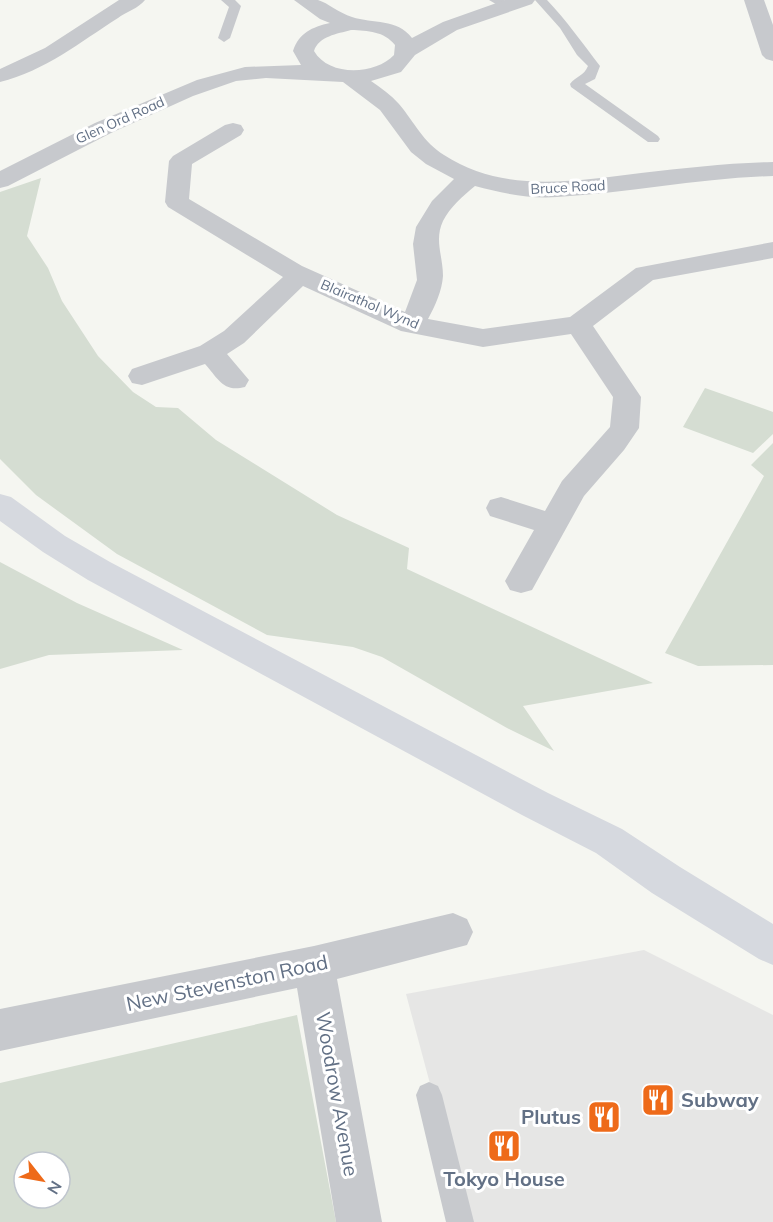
<svg xmlns="http://www.w3.org/2000/svg" width="773" height="1222" font-family="Mulish,sans-serif">
<style>
.built{fill:#e6e6e5}
.green{fill:#d5ddd2;fill-rule:evenodd}
.lines{fill:none;stroke-linecap:round;stroke-linejoin:round}
.service{fill:#c7c9cd;fill-rule:evenodd}
.minor{fill:#c7c9cd;fill-rule:evenodd}
.primary{fill:#d6d9df;fill-rule:evenodd}
.labels{text-anchor:middle;stroke-width:6;stroke-linejoin:round;paint-order:stroke}
.far-street-label{font-size:14px;fill:#627085;stroke:#fff}
.near-street-label{font-size:20px;fill:#627085;stroke:#fff}
.near-poi-label{font-size:20px;font-weight:bold;fill:#627085;stroke:#fff;text-anchor:start}
</style>
<rect width="100%" height="100%" fill="#f5f6f1"/>
<!-- built -->
<path class="built" d="M644,950l129,65v207h-306l-61,-228z"/>
<!-- green -->
<path class="green" d="M41,178l-14,58 21,32 14,33 36,55 35,36 23,15 22,1 38,32 121,75 72,33 -2,21 246,114 -130,23 31,45 -47,-23 -125,-71 -29,-10 -86,-12 -150,-81 -81,-59 -36,-36v-267z
M705,388l68,24v22l-20,19 -70,-26z
M773,443v222l-75,1 -33,-13 99,-177 -13,-11z
M0,562l77,41 106,47 -134,5 -49,14z
M297,1015l39,207h-336v-139zM24,1162h36v36h-36z"/>
<g class="lines">
<!-- service -->
<path class="service" d="M221,0h14l6,6 -11,32 -6,4 -6,-4 11,-31z
M489,0h15l8,6 -6,4z
M535,0h12c20,21 36,44 53,66l-5,13 -10,5 73,52 2,3 -2,3h-10l-77,-55 -1,-3c6,-8 14,-8 18,-18l-11,-11 -17,-27z
M429,1082l9,4 4,9 32,127h-28l-30,-127 4,-9z"/>
<!-- minor -->
<path class="minor" d="M119,0h26c-6,8 -19,12 -27,18 -38,24 -73,53 -118,64v-13l45,-21z
M294,0c7,0 17,0 24,0 10,3 21,13 34,17 21,7 45,1 60,21l31,-16 62,-22h30l-3,4 -75,26 -42,25 -14,17 -30,9c10,7 20,14 28,23 16,19 24,38 45,51 60,39 130,26 197,18 44,-5 87,-10 132,-11v14c-73,2 -144,17 -216,21 -28,2 -56,-4 -82,-11 -12,10 -25,21 -32,35 -9,19 0,35 0,55 -1,15 -8,30 -15,43l55,10 87,-12 66,-49 137,-26v16l-120,22 -60,46 48,71 -2,31 -15,22 -40,46 -52,94 -11,3 -11,-3 -5,-9 29,-51 -44,-14 -4,-8 4,-8 11,-3 44,14 17,-30 48,-54 3,-30 -42,-63 -88,13 -82,-16 -98,-45 -59,57 -17,11 22,26 -4,7c-22,6 -27,-9 -40,-23l-63,21 -10,-2 -4,-7 4,-7 68,-23 24,-15 59,-54 -115,-70 -3,-5 4,-41 4,-5 52,-31 8,-2 8,2 3,5 -3,5 -49,29 -3,35 113,67 103,46 12,-32 -4,-36 3,-17 16,-26 22,-22 -28,-15 -15,-12 -31,-42 -37,-28 -77,-4 -30,3 -43,15 -82,37 -103,53 -8,2v-17l95,-48 102,-43 48,-13 56,-2 -8,-14c6,-18 19,-24 37,-28l-10,-4zM351,30c17,1 33,1 44,15l-1,10c-19,20 -65,22 -80,-4 5,-15 23,-17 37,-21z
M744,0h20l9,25v36l-7,-2 -4,-4z
M453,913l14,6 6,13 -6,13 -130,34 45,243h-46l-39,-234 -297,63v-42l314,-63z"/>
<!-- primary -->
<path class="primary" d="M0,494l11,3 54,39 45,26 438,231 74,36 58,38 93,57v41l-14,-6 -107,-66 -56,-40 -74,-38 -434,-235 -45,-28 -43,-31z"/>
</g>
<!-- icons -->
<defs>
<symbol id="restaurant-square" viewBox="-11 -11 22 22"><rect x="-9" y="-9" width="18" height="18" rx="4" fill="#ee6a19" stroke="#fff"/><path d="M-5-6h1v4h1v-4h1v4h1v-4h1v5L-1.5 .5V6h-2V.5L-5-1ZM5-6V6H3V1.5H1.5Q1.5-4 5-6Z" fill="#fff"/></symbol>
</defs>
<g fill-rule="evenodd">
<use href="#restaurant-square" x="639" y="1081" width="38" height="38"/>
<use href="#restaurant-square" x="585" y="1098" width="38" height="38"/>
<use href="#restaurant-square" x="485" y="1127" width="38" height="38"/>
</g>
<g class="labels">
<!-- far-street labels -->
<g class="far-street-label">
<text transform="translate(120 120) rotate(-24)" y="5">Glen Ord Road</text>
<text transform="translate(568 187) rotate(-3)" y="5">Bruce Road</text>
<text transform="translate(370 304) rotate(23)" y="5">Blairathol Wynd</text>
</g>
<!-- near-street labels -->
<g class="near-street-label">
<text transform="translate(227 983) rotate(-12)" y="7">New Stevenston Road</text>
<text transform="translate(337 1094) rotate(80)" y="7">Woodrow Avenue</text>
</g>
<!-- near-poi labels -->
<g class="near-poi-label">
<text x="681" y="1107">Subway</text>
<text x="581" y="1124" text-anchor="end">Plutus</text>
<text x="504" y="1186" text-anchor="middle">Tokyo House</text>
</g>
</g>
<!-- north arrow -->
<g transform="translate(42 1180) rotate(121)"><circle r="28" fill="#ffffff" stroke="#c0c6ce" stroke-width="1.5"/>
<path d="M0-4.5L10 22L0 15L-10 22Z" fill="#ee6a19"/>
<text y="-9" font-size="16" font-weight="bold" text-anchor="middle" fill="#627085">N</text>
</g>
</svg>
